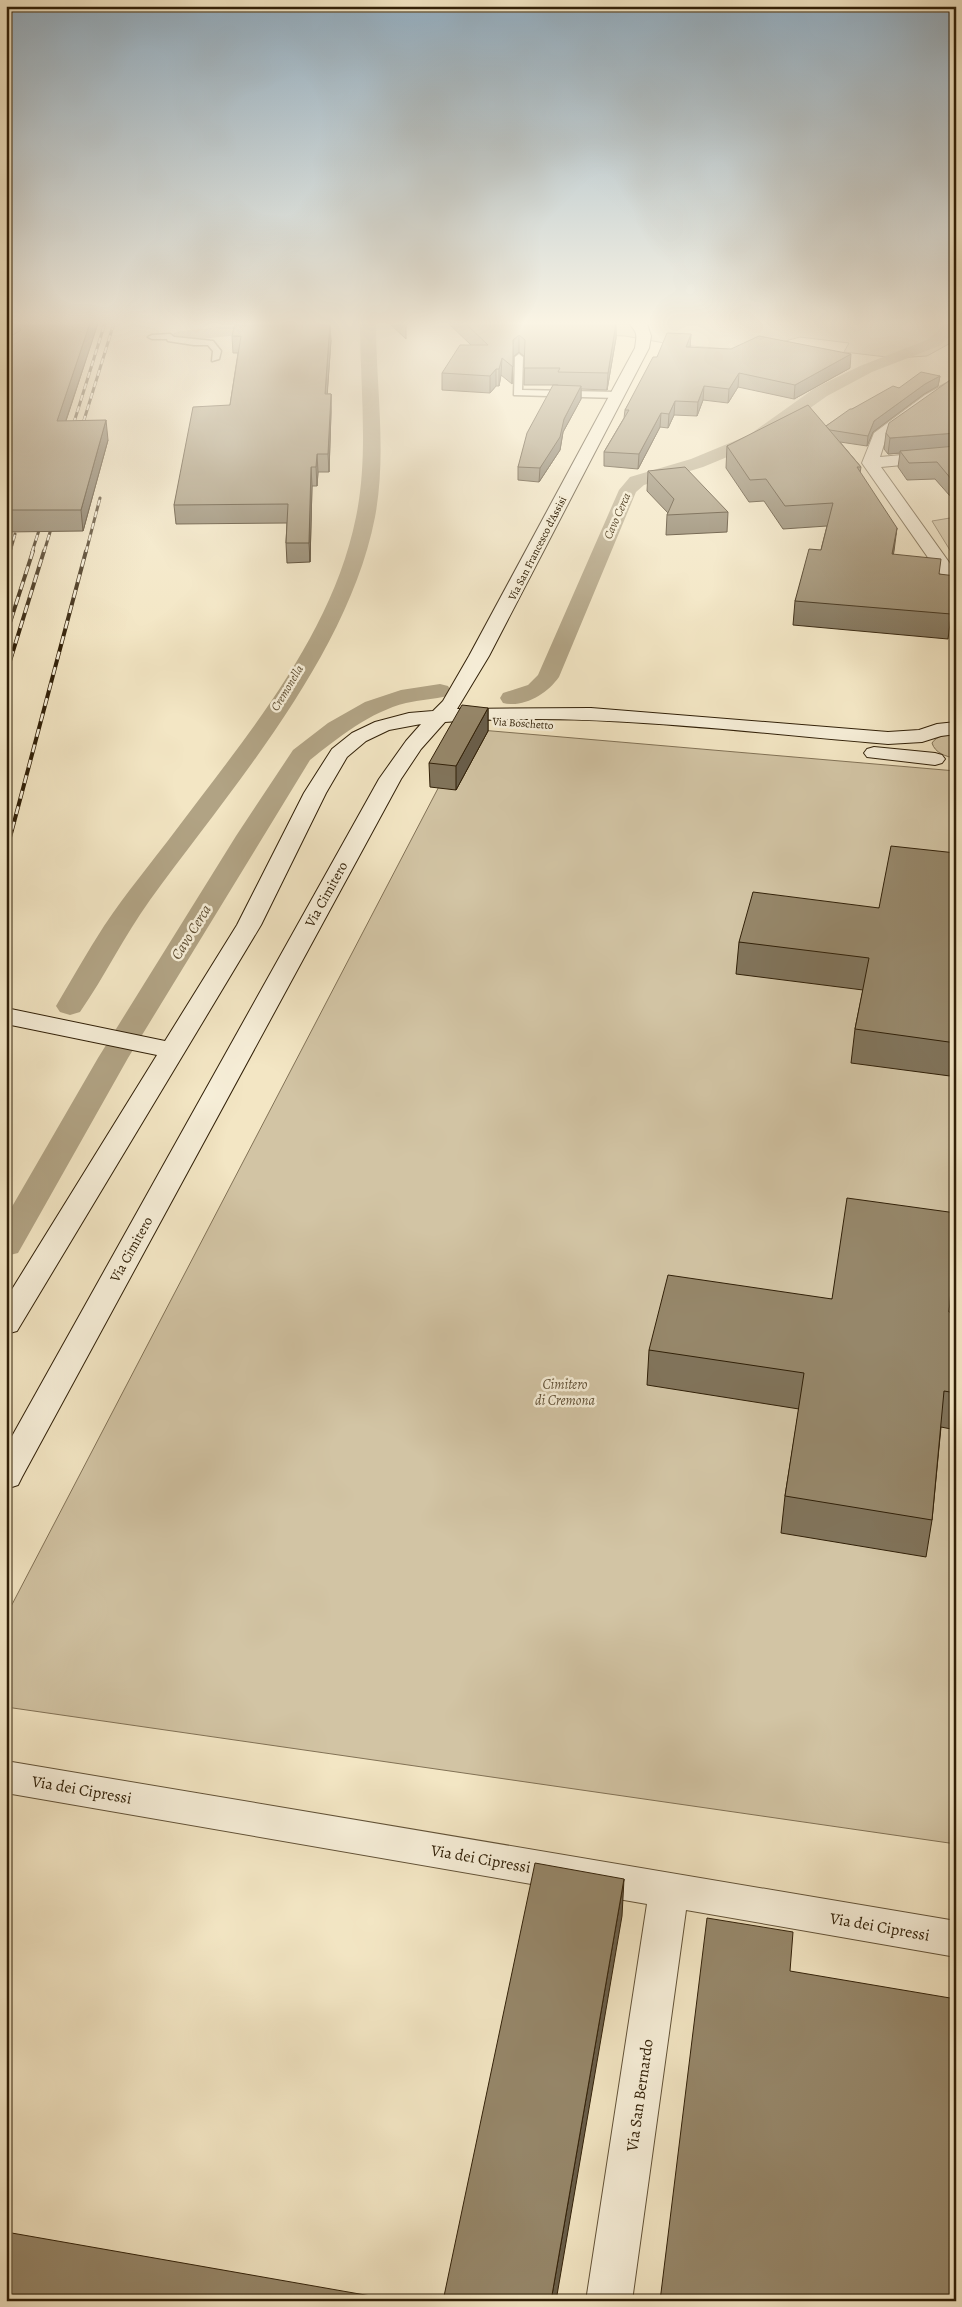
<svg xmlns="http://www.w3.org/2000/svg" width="962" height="2307" font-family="Alegreya,serif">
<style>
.green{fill:#d2c4a4;stroke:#827256}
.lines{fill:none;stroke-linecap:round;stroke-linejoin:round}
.canal{fill:#b1a384;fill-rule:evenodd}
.lane-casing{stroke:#625237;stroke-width:3}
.street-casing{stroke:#625237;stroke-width:2}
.secondary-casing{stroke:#312008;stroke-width:2}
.lane{fill:#f7efd9;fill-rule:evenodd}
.street{fill:#f7efd9;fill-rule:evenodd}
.secondary{fill:#f7efd9;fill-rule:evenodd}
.rail-far2-casing{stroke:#312008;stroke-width:3}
.rail-far1-casing{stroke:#312008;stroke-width:4}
.rail-casing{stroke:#312008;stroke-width:5.5}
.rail-far2{stroke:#f7efd9;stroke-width:2;stroke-dasharray:6;stroke-linecap:butt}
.rail-far1{stroke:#f7efd9;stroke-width:2.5;stroke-dasharray:8;stroke-linecap:butt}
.rail{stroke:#f7efd9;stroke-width:4;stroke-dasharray:11;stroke-linecap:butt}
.wall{fill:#81745b;stroke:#312008}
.shaded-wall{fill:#695e4a;stroke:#312008}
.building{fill:#96876a;stroke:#312008}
.labels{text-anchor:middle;stroke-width:5;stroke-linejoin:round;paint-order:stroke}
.far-street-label{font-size:11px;fill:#312008;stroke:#f7efd9}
.far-water-label{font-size:12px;font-style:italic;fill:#5e4e33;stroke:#f7efd9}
.street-label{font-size:14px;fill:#312008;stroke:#f7efd9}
.park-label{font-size:14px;font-style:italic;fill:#615137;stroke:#f7efd9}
.water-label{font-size:15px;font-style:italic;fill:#5e4e33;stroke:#f7efd9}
.near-street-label{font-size:16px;fill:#312008;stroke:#f7efd9}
</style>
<rect width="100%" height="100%" fill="#f3e6c4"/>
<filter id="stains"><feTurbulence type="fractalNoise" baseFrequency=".004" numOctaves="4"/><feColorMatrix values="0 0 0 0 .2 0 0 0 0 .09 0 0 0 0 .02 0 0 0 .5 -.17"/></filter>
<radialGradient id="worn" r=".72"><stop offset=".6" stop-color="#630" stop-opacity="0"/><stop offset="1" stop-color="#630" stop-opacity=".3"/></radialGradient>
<!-- green -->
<path class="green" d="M526,323h429l1,17 -29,16 -32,2 -51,-6 5,-9 -49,-6 -52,14 -78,-7 -45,-8 -90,-3z
M956,517v43l-24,-39z
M469,729l487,42v1073l-950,-137v-91z
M956,733v25c-10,-1 -21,-5 -24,-15 5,-8 15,-8 24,-10z"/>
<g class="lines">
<!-- canal -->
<path class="canal" d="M265,323h55l-3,3 -5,2 -132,13 -6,-2 -2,-3 2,-3 6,-2z
M360,323h16c0,64 11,131 -1,194 -27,139 -143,270 -225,383 -26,36 -45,76 -70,112l-10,3 -10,-3 -4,-6c16,-27 31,-54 48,-80 22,-33 48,-64 72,-96 71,-95 156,-194 180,-313 13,-63 4,-130 4,-194z
M943,323h13v8l-17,15 -67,26 -45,24 -66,47 -58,24 -59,18 -8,7 -77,185c-12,17 -35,31 -56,26l-3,-5 3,-5 25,-8 10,-10 81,-185 11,-13 61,-18 58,-24 66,-47 45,-22 67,-26 16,-14z
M440,684l8,2 3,5 -3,5c-14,3 -28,4 -42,7 -36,9 -67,34 -96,57l-182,298 -106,188 -4,7 -12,3v-39l92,-159 138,-222 57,-86 35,-27 37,-21 36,-12z"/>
<defs>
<path id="lane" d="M170,334l4,3 39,4 8,10 -2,8 -7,2 1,-10 -5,-6h-14l-26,-4 -1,-2h-15l-4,-2 4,-2z
M519,354l4,3 -1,33 95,2 4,3 -4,3 -103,-3 1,-38z"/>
<path id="street" d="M956,378v10l-70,50 -6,19 76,-7v10l-75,7 75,105v18l-6,-1 -88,-126 12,-30 51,-38z
M6,1761l950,160v36l-270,-47 -54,391h-46l61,-397 -641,-111z"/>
<path id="secondary" d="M629,323l18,1 4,12 -2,12 -160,308 -32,53 134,-1 297,24 31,-2 18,-6 19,-2v12l-15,2 -19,6 -34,2c-146,-12 -297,-33 -443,-22l-24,27 -20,30 -379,698 -4,8 -12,4v-42l373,-668 27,-38 15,-17 -32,6 -23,11 -19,16 -21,36 -65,132 -244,406 -11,3v-35l151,-244 -151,-31v-16l159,33 72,-116 67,-132 28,-44 20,-16 23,-11 34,-9 24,-2 10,-10 26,-45 166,-308c2,-14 3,-14 -6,-25z
M874,747l61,6 7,2 3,4 -3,4 -7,2 -68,-8 -3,-4 3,-4z"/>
</defs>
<!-- lane casing -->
<use href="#lane" class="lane-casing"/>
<!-- street casing -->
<use href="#street" class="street-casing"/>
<!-- secondary casing -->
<use href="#secondary" class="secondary-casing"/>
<!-- lane -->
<use href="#lane" class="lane"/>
<!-- street -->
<use href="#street" class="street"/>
<!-- secondary -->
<use href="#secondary" class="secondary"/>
<defs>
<path id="rail-far2" d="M80,433l34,-110
M70,435l35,-112
M10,552l5,-18
M32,552l11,-34
M44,552l10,-33
M86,552l14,-54"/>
<path id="rail-far1" d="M9,554l1,-3
M6,635l27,-84
M6,674l38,-123
M8,845l78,-294"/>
<path id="rail" d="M6,851l2,-8"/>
</defs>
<!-- rail-far2 casing -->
<use href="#rail-far2" class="rail-far2-casing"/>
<!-- rail-far1 casing -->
<use href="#rail-far1" class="rail-far1-casing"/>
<!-- rail casing -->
<use href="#rail" class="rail-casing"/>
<!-- rail-far2 -->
<use href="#rail-far2" class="rail-far2"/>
<!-- rail-far1 -->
<use href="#rail-far1" class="rail-far1"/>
<!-- rail -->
<use href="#rail" class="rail"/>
</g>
<!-- wall -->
<path class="wall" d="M6,323h92l-32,98 42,19 -25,91 -77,1z
M389,323h17v16z
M448,323h168v15l-9,52 -26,-1v10l-18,33 -3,18 -21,32 -21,-2v-13l40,-82h-34l1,-28 -6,-5 -6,5 -1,27 -11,-9 -2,11h-3l-6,7 -48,-3v-17l29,-28z
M691,334l-1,13 160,21 -56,31 -56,-12 -10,16 -25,-3 -6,16 -23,-1 -6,13 -8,-1 -22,42 -34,-3v-14l20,-34 1,-8 32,-53z
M232,336l99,4 -4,54h4v18l-2,60h-11l-1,14h-5l-2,76 -23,1 -1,-20 1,-20 -111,1 -2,-19 56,-100 8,-52h-5z
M940,376l-2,10 -14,8 -51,38 -6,14 -27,-4 21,25 -1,6 33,82 46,19 17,4 -8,61 -155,-14 2,-24 26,-51 6,-24 -44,3 -19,-28 -15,1 -23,-34 1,-22 99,-20 26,-17 47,-21z
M956,376v128h-1l-5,-10v2l-15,-17 -28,1 -9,-13 2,-14 -12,1 -4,-5 2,-16z
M648,471l80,41 -1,20 -61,3 1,-20 1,-2 -21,-22z
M488,708v23l-32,59 -26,-3 -1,-24z
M879,908l77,133 -6,35 -99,-13 4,-34 8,-39 -127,-16 3,-32z
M832,1299l124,14v117l-15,-3 -9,93 -6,37 -145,-24 4,-37 14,-87 -152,-24 2,-35z"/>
<!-- shaded-wall -->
<path class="shaded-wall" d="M90,323h8l-39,118 -2,-20z
M330,323l1,17 -5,72 -1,-18z
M616,323v15l-9,52 1,-17z
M691,334l-1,13h-4z
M519,335v17l-6,5 -1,27 1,-44z
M851,354l-1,14 -56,31 1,-14z
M502,358l-1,17 -2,11v-17z
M496,369v17l-6,7v-17z
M739,373l-1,14 -10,16 1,-14z
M940,376l-2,10 -14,8 -51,38 -6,14 1,-10 6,-15 51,-37z
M581,386v13l-18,33 -3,18 -21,32 1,-14 24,-49z
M704,386l-1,14 -6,16 1,-14z
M331,394v18l-2,60 -1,-18z
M675,401l-1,14 -6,13 1,-14z
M661,413l-1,14 -22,42 1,-15z
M106,420l2,20 -25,91 -2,-21z
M956,433v16l-56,2v2l-12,1 2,-16z
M317,454l1,18 -1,14 -1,-19z
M311,467l1,19 -2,76 -1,-19z
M897,528l-3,23 -5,27 3,-24z
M488,708v23l-32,59v-24z
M624,1879l-2,37 -66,385h-5z"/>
<!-- building -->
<path class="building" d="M7,323h83l-33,98 49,-1 -25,90h-75v-176l7,1 8,-5 -4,-5z
M235,323h95l-5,71h6l-3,60h-11l-1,13h-5l-2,76h-23l2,-39 -114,1 19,-98 37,-2 11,-69h-9z
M465,323h151l-8,50 -50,-1 2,-4h-36l1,-28 -6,-5 -6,5v27l-11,-9 -3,11h-3l-6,7 -48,-3 18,-28h28z
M667,333l24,1 -5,13 45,2 28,-13 92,18 -56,31 -56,-12 -10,16 -25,-3 -6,16 -23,-1 -6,13 -8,-1 -22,41 -35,-2 25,-42h-4l28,-53h4z
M921,372l19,4 -15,8 -51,37 -6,15 -38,-6 -4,-4 24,-17h2l41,-23 6,2z
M956,376v57l-66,5 -4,-5 3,-10z
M553,385l28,1 -17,33 -4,18 -20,31 -22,-1 9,-34z
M808,405l53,62h-4l40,61 -5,26 49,5 -2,15 17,2 -5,38 -156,-13 14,-52 12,1 12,-47 -48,3 -19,-27 -16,1 -23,-34z
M956,446v38l-4,-7v3l-15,-18 -28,1 -9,-12z
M685,467l43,45 -61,3 7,-16 -26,-28z
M462,705l26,3 -32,58 -27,-3z
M891,846l65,7v190l-101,-14 14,-71 -130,-16 14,-50 126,16z
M847,1198l109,15v23l-7,76 7,1v80l-12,-2 -12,129 -147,-24 19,-123 -155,-23 19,-75 164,24z
M535,1863l89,16 -73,422h-108z
M707,1918l86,14 -3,39 166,28v302h-296z
M6,2232l365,64 -1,5h-364z"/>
<!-- sky -->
<linearGradient id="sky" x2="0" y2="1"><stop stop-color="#92adc0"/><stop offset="0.5" stop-color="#faf4e4"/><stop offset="1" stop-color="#faf4e4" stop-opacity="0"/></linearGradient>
<rect width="962" height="646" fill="url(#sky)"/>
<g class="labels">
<!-- far-street labels -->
<g class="far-street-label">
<text transform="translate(537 548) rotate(-63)" y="4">Via San Francesco d'Assisi</text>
<text transform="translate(523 723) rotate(4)" y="4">Via Boschetto</text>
</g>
<!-- far-water labels -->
<g class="far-water-label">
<text transform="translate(617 516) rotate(-66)" y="4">Cavo Cerca</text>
<text transform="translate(287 688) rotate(-59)" y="4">Cremonella</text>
</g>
<!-- street labels -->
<g class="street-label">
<text transform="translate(326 894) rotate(-61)" y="5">Via Cimitero</text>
<text transform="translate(131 1249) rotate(-61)" y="5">Via Cimitero</text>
</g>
<!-- park labels -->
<g class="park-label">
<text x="565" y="1389">Cimitero<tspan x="565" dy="16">di Cremona</tspan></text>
</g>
<!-- water labels -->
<g class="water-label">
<text transform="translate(191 932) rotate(-58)" y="5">Cavo Cerca</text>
</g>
<!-- near-street labels -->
<g class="near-street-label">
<text transform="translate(82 1789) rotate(10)" y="6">Via dei Cipressi</text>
<text transform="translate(481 1858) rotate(10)" y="6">Via dei Cipressi</text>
<text transform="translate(880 1926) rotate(10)" y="6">Via dei Cipressi</text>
<text transform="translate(639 2095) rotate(-82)" y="6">Via San Bernardo</text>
</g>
</g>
<!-- margin -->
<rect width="962" height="2307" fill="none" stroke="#f3e6c4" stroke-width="25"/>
<rect x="8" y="8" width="947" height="2292" fill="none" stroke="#312008" stroke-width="2.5"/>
<rect x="12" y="12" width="937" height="2282" fill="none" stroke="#312008"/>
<rect width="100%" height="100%" filter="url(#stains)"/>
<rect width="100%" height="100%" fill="url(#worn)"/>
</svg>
